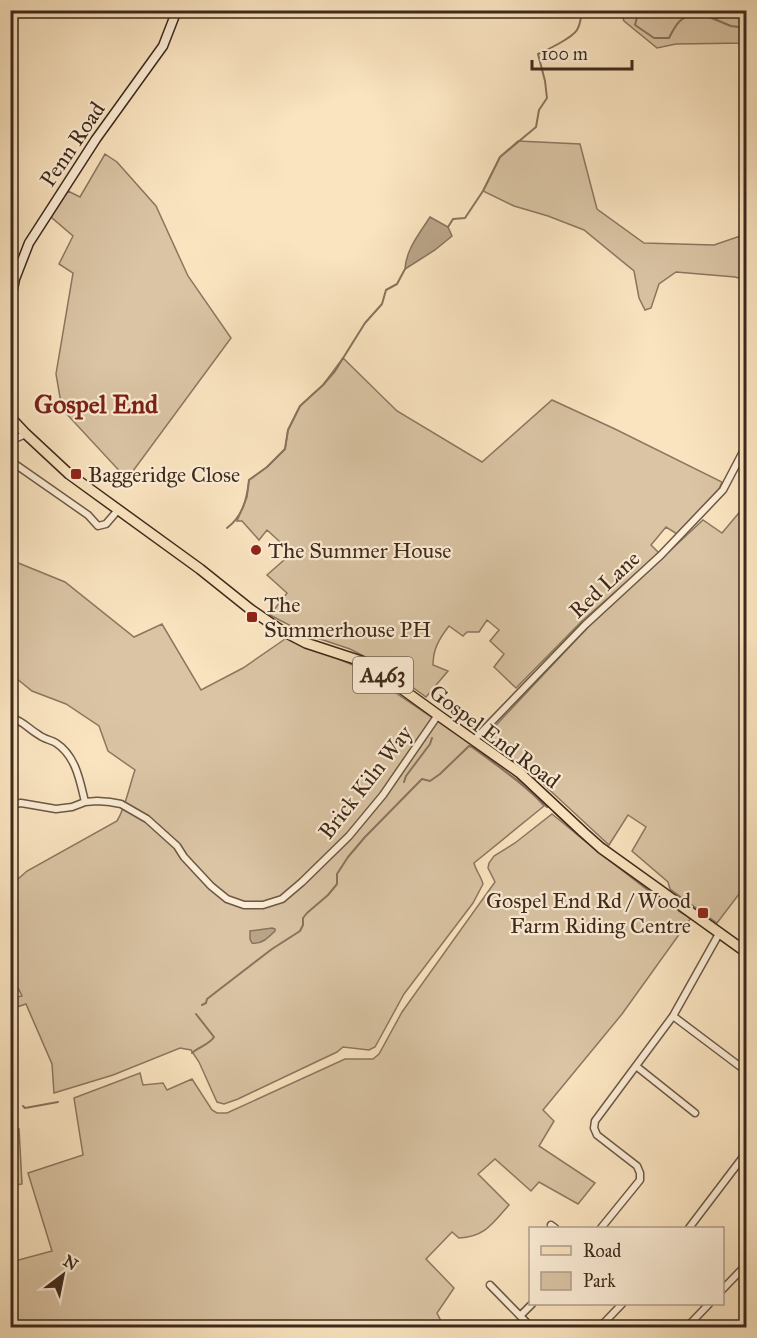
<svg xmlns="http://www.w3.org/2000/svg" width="757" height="1338" font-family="'IM FELL Great Primer',serif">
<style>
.green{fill:#dac4a4;stroke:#8c7660;stroke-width:1.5}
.water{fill:#baa488;stroke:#88735c;stroke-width:1.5}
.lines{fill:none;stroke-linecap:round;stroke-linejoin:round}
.stream{stroke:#88735c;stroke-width:2}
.street-casing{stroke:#6c5844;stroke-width:9}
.secondary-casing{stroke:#3d291b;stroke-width:11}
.primary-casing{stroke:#3d291b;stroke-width:12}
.street{stroke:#fcedd6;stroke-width:6}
.secondary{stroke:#fcedd6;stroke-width:8}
.primary{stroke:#fae4c0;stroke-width:9}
.poi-dot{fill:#8f2418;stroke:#fcedd6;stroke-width:2}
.labels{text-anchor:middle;stroke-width:4.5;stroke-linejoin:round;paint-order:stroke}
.shield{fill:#fcedd6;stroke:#766453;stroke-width:1.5}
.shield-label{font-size:21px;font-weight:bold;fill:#3d291b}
.street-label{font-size:22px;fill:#3d291b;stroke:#fcedd6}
.poi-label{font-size:22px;fill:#3d291b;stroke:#fcedd6;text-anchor:start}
.quarter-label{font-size:26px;font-weight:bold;fill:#7a1f14;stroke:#fcedd6}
</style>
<rect width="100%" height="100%" fill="#fae4c0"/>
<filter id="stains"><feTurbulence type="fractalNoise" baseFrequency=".00333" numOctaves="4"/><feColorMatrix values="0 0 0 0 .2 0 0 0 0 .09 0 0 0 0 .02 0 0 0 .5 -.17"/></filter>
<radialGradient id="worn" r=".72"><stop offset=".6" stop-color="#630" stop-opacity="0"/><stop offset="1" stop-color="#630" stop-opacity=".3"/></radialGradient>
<!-- green -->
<path class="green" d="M620,11h126v32l-70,1 -19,4 -33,-27z
M518,141l62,3 17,65 47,34 70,2 32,-11v46l-11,-3 -59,-5 -17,12 -8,24 -6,2 -6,-12 -5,-27 -50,-41 -36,-14 -34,-10 -31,-15 17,-34z
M105,154l12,8 39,44 32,70 43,62 -98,133 -7,7 -64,-69 -6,-35 17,-101 -14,-9 14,-28 -22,-19 17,-26 12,6z
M343,358l54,53 85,51 70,-62 63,29 107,53 -3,7 -42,45 -11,-7 -15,18 8,8 -78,69 -65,66 -22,-21 10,-13 -14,-13 9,-11 -12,-10 -8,12h-12l-4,4 -14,-10c-10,13 -16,23 -16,39l15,6 -22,26 -43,-31 -33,-17 -42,-14 -38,-20 17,-22 -20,-18 25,-22 -25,-23 -8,10 -17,-19h-5l10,-24 2,-17 18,-13 18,-18 3,-19 12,-24 23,-21z
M743,508l3,3v374l-29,38 -47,-34 -2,-7 -36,-31 14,-24 -18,-12 -19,30 -68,-63 -57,-44 104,-111 115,-107 19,13z
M11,560l54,22 69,55 28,-13 39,66 42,-22 45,-31 81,35 18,15 84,57 62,50 11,12 -70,57c2,8 7,13 9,21l-10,19 -69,91 -29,53 -6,3 -26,-3 -6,5 -99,47 -14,5 -7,-2 -18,-40 -8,-12 -11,-2 -67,27 -59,18 -2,-29 -26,-60 -15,5v-11l11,-2 -11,-22 -1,-88 17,-15 90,-50c9,-15 12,-34 18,-51l-27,-19 -9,-25 -33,-22 -34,-13 -21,-17z
M552,814l33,27 106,77 -69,96 -79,96 11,11 -15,25 56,37 -17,21 -39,-22 -8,9 -36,-32 -17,15 31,31c-16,18 -24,32 -50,33l-7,-6 -26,27 28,29 -17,25 7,14 -433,1v-66l41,-11 -24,-78 55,-18 -9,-57 66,-25 3,12 20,-2 4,7 25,-11 20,31 5,3h10l118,-54h28l6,-5 23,-42 93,-130 -7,-14 1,-5 5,-7 21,-13z
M11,1129h8l3,55 -11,2z"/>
<!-- water -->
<path class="water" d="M430,217l18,10 4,9 -17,14 -30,19c1,-20 15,-36 25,-52z
M272,928l3,1v2c-6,6 -14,14 -23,12l-2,-4v-8z"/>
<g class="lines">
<!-- stream -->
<path class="stream" d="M629,10l8,7 -2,8 19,13h15c8,-16 11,-20 28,-26l34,14 15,2
M714,19l24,-6v-3
M448,227l5,-8 12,-1 18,-27 17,-34 36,-30 3,-17 8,-12 -2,-17 -7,-27c9,-4 34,-16 39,-24 3,-5 5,-14 3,-20
M227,528c16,-12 20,-29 22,-48l18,-13 18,-18 3,-19 12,-24 23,-21 12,-14 30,-48 17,-19 4,-14 11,-6 8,-15
M404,782l2,-6 24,-32 2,-6
M554,812l22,21 16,13
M604,856l53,41 17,11
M679,911l15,9
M202,1005l4,-2 1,-4 65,-50 28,-18 3,-6v-7l4,-5 21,-18 9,-11v-10l11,-17 17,-20 57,-58 8,2 10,-7 29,-28 3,1 45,33 30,27
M192,1053c6,-6 17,-8 22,-16l-18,-23
M23,1106l2,2 33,-6"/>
<defs>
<path id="street" d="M10,441l16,-7
M12,462l76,53 10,11 8,-2 12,-14
M10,717c15,5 17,11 29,18 5,4 12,5 17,8 20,13 24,38 29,59
M474,740l111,-115 76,-70 62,-65 23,-44
M10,805l11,-2 35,6 16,-2 13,-5 12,-1 13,1 11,2 26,15 30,27 7,11 27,29 16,13 17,6h19l19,-6 20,-17 47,-46 34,-41 55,-80
M673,1016l73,55
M636,1066l59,47
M551,1225l4,3
M601,1228l39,-48v-7l-3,-7 -40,-31 -3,-7 1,-7 78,-105 47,-84
M689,1228l57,-75
M490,1285l42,43
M722,1290l24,-25
M520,1316l12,-12
M599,1328l23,-24
M686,1328l23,-24"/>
<path id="secondary" d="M10,304l5,-25 14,-36 67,-104 67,-93 14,-36
M10,337c2,24 4,48 0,72"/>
<path id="primary" d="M10,417l16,17 43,40 131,95 50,40 29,20 27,14 55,18 19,12 58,42 82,58 63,59 18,16 145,104"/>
</defs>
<!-- street casing -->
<use href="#street" class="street-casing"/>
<!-- secondary casing -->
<use href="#secondary" class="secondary-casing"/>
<!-- primary casing -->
<use href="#primary" class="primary-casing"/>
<!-- street -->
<use href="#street" class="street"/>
<!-- secondary -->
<use href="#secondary" class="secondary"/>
<!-- primary -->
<use href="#primary" class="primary"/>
</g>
<!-- markers -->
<g class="poi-dot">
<rect x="70" y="468" width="12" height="12" rx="3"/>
<circle cx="256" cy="550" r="6"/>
<rect x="246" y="611" width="12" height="12" rx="3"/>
<rect x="697" y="907" width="12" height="12" rx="3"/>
</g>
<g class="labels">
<!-- shield labels -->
<rect class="shield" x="353" y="657" width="60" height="36" rx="4.5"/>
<g class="shield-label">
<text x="383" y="682">A463</text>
</g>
<!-- street labels -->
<g class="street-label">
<text transform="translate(72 144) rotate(-56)" y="8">Penn Road</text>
<text transform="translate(604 584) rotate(-43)" y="8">Red Lane</text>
<text transform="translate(495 736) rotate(37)" y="8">Gospel End Road</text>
<text transform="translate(365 782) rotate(-52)" y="8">Brick Kiln Way</text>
</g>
<!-- poi labels -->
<g class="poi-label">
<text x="88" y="482">Baggeridge Close</text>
<text x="268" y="558">The Summer House</text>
<text x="264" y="612">The<tspan x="264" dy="25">Summerhouse PH</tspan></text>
<text x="691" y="908" text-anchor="end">Gospel End Rd / Wood<tspan x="691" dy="25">Farm Riding Centre</tspan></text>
</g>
<!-- quarter labels -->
<g class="quarter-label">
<text x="96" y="413">Gospel End</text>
</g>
</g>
<!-- margin -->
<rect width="757" height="1338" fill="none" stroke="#fae4c0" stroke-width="36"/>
<rect x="12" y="12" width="733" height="1314" fill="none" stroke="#3d291b" stroke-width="3"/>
<rect x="18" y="18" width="721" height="1302" fill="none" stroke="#3d291b" stroke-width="1.5"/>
<!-- legend -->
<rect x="529" y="1227" width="195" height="78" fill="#fcedd6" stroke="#b09f8b" stroke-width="1.5"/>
<rect x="541" y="1246" width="30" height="9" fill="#fae4c0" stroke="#b09f8b" stroke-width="1.5"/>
<text x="583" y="1257" font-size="18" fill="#3d291b">Road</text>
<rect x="541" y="1272" width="30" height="18" fill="#dac4a4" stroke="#b09f8b" stroke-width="1.5"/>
<text x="583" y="1287" font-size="18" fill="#3d291b">Park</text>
<!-- north arrow -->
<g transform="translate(63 1275) rotate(32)" stroke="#fcedd6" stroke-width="4.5" paint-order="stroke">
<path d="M0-4.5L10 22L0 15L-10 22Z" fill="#3d291b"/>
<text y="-9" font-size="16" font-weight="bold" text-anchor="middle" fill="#3d291b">N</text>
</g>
<!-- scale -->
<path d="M532 60v9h100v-9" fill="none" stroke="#3d291b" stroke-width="3"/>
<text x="541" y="60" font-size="18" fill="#3d291b" stroke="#fcedd6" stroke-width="4.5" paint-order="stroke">100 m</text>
<rect width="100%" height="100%" filter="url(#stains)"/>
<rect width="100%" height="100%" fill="url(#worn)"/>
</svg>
